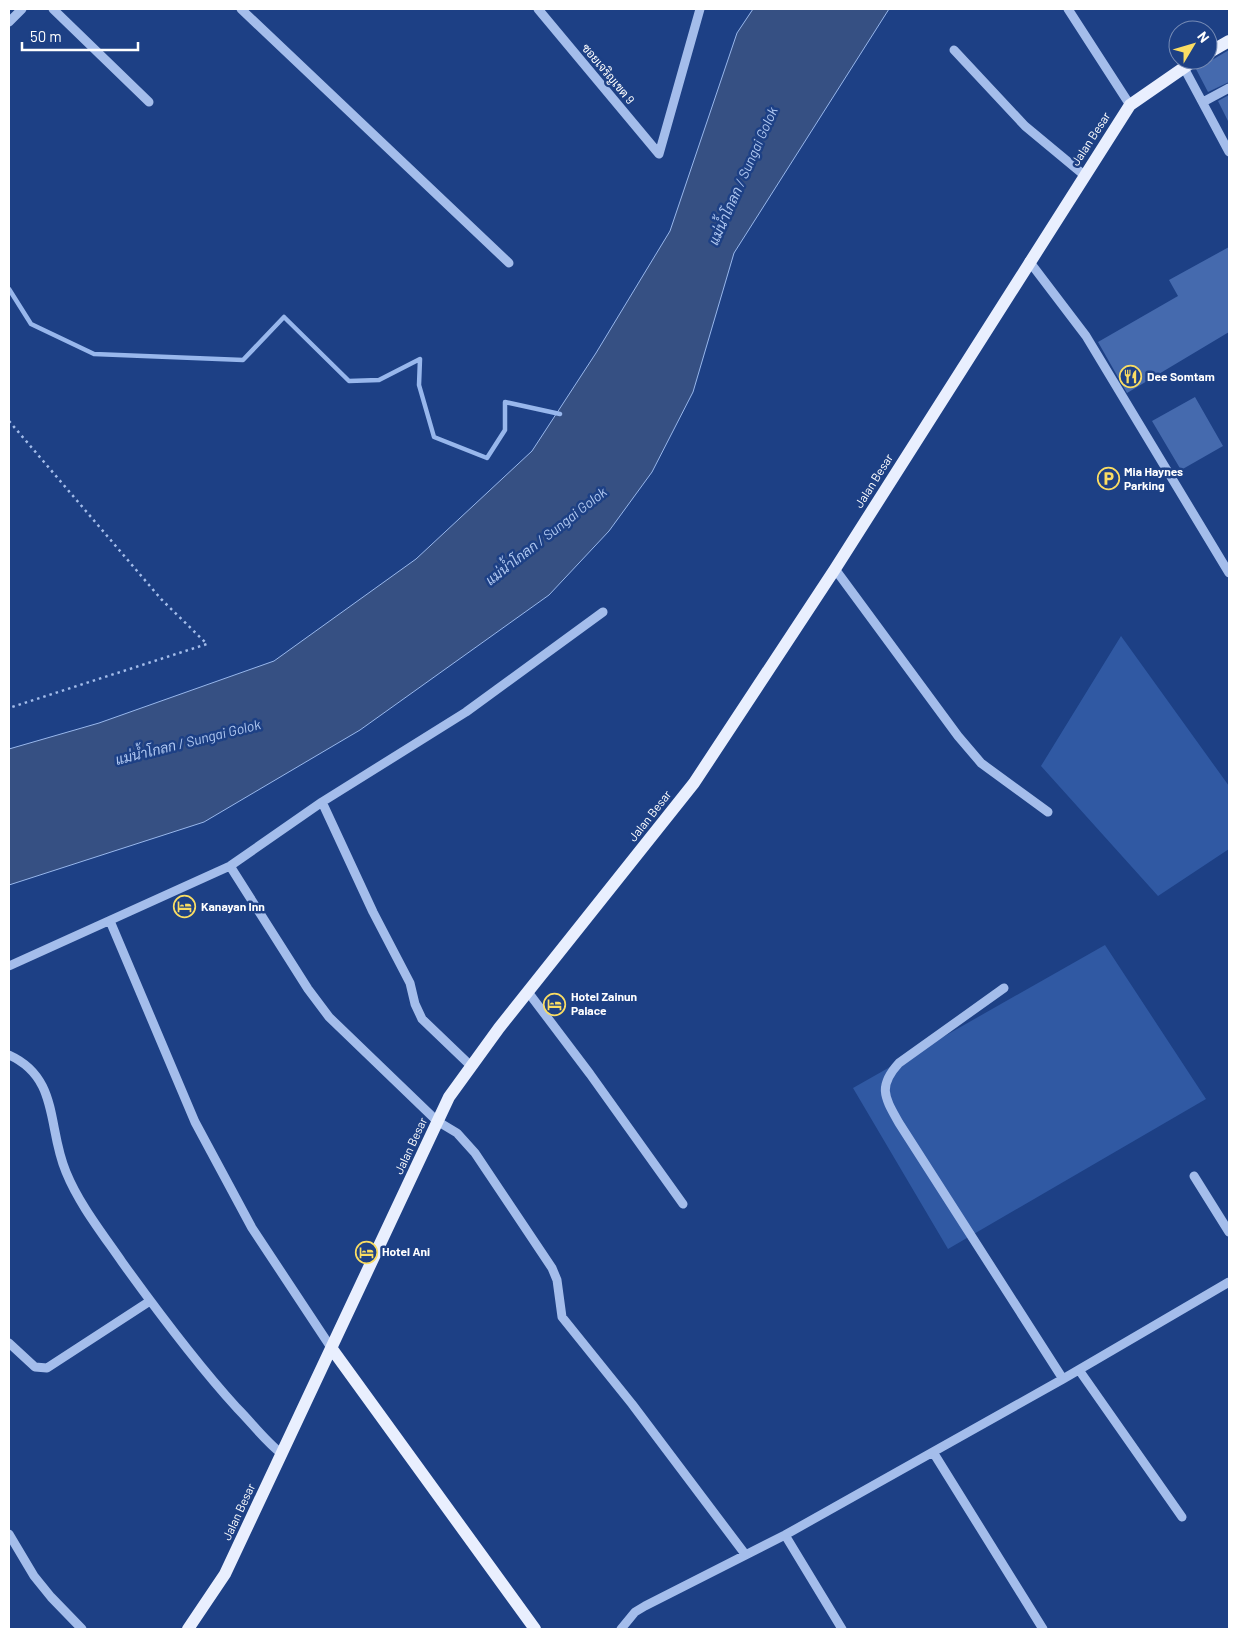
<svg xmlns="http://www.w3.org/2000/svg" width="1238" height="1638" font-family="Barlow,Sarabun,sans-serif">
<style>
.green{fill:#3059a3}
.water{fill:#365083;stroke:#98b7ec}
.lines{fill:none;stroke-linecap:round;stroke-linejoin:round}
.stream{stroke:#98b7ec;stroke-width:4.5}
.building{fill:#456aae}
.path{stroke:#a4bdeb;stroke-width:2.5;stroke-dasharray:2.5 4;stroke-linecap:butt}
.minor{stroke:#a4bdeb;stroke-width:9}
.major{stroke:#e9effe;stroke-width:12}
.labels{text-anchor:middle;stroke-width:5;stroke-linejoin:round;paint-order:stroke}
.street-label{font-size:12px;fill:#fff;stroke:#1d4085}
.poi-label{font-size:12px;font-weight:bold;fill:#fff;stroke:#1d4085;text-anchor:start}
.water-label{font-size:14px;font-style:italic;fill:#b0c8f2;stroke:#1d4085}
</style>
<rect width="100%" height="100%" fill="#1d4085"/>
<!-- green -->
<path class="green" d="M1121,636l108,150v63l-71,47 -117,-130z
M1105,945l101,154 -258,150 -95,-161z"/>
<!-- water -->
<path class="water" d="M753,9h136l-155,244 -41,139 -41,80 -43,59 -60,64 -189,135 -156,92 -195,63v-136l90,-26 175,-62 142,-102 116,-108 64,-98 74,-122 67,-198z"/>
<g class="lines">
<!-- stream -->
<path class="stream" d="M9,289l22,35 63,30 149,6 41,-43 65,64 30,-1 41,-21 -1,26 15,52 53,21 18,-28v-28l55,12"/>
</g>
<!-- building -->
<path class="building" d="M1229,50v32l-21,10 -12,-23 7,-7 9,-2z
M1229,95v28l-11,-22z
M1229,247v85l-102,61 -29,-51 80,-46 -9,-16z
M1195,397l28,49 -42,24 -29,-49z"/>
<g class="lines">
<!-- path -->
<path class="path" d="M9,421l152,178 46,45 -198,64"/>
<!-- minor -->
<path class="minor" d="M53,9l96,93
M241,9l268,254
M538,9l121,145
M1068,9l62,96
M9,22l13,-13
M954,50l71,76 59,49
M1183,66l46,86
M1203,102l26,-14
M659,154l41,-145
M1029,261l57,75 143,237
M835,569l123,167 23,27 67,49
M322,802l51,110 37,71 5,21 7,15 49,47
M230,866l78,123 21,28 108,104 20,12 18,20 77,115 5,12 5,37 70,87 113,150
M110,921l85,201 57,106 80,121
M9,966l221,-100 92,-64 144,-90 137,-100
M1004,988l-105,75c-22,24 -14,35 0,60l164,256
M528,992l62,82 93,130
M9,1055c51,23 38,73 57,117 13,32 36,61 56,90 36,50 73,100 115,146 15,15 28,33 45,46
M1194,1176l35,56
M9,1343l26,24 12,1 103,-67
M1079,1370l103,147
M933,1452l110,177
M9,1534l25,42 17,21 31,32
M785,1535l57,94
M621,1629l14,-17 10,-6 140,-71 278,-156 166,-97"/>
<!-- major -->
<path class="major" d="M1208,53l21,-12
M332,1349l203,280
M188,1629l37,-55 224,-477 50,-69 195,-245 141,-214 295,-464 65,-45"/>
</g>
<!-- icons -->
<defs>
<symbol id="restaurant-ring" viewBox="-11 -11 22 22"><circle r="9.5" fill="#1d4085" stroke="#fadd63" stroke-width="1.5"/><path d="M-5-6h1v4h1v-4h1v4h1v-4h1v5L-1.5 .5V6h-2V.5L-5-1ZM5-6V6H3V1.5H1.5Q1.5-4 5-6Z" fill="#fadd63"/></symbol>
<symbol id="parking-ring" viewBox="-11 -11 22 22"><circle r="9.5" fill="#1d4085" stroke="#fadd63" stroke-width="1.5"/><path d="M-3.5-5.5H1a3.5 3.5 0 0 1 0 7H-1V5.5H-3.5ZM-1-3.4V-.6H.8a1.4 1.4 0 0 0 0-2.8Z" fill="#fadd63"/></symbol>
<symbol id="hotel-ring" viewBox="-11 -11 22 22"><circle r="9.5" fill="#1d4085" stroke="#fadd63" stroke-width="1.5"/><path d="M-6-4.5h1.5V1H6V5H4.5V3h-9V5H-6ZM-4 0a1.8 1.8 0 1 1 3.6 0ZM.5 0V-2.5h3Q6-2.5 6 0Z" fill="#fadd63"/></symbol>
</defs>
<g fill-rule="evenodd">
<use href="#restaurant-ring" x="1118" y="364" width="25" height="25"/>
<use href="#parking-ring" x="1096" y="466" width="25" height="25"/>
<use href="#hotel-ring" x="172" y="894" width="25" height="25"/>
<use href="#hotel-ring" x="542" y="992" width="25" height="25"/>
<use href="#hotel-ring" x="354" y="1240" width="25" height="25"/>
</g>
<g class="labels">
<!-- street labels -->
<g class="street-label">
<text transform="translate(608 74) rotate(50)" y="4">ซอยเจริญเขต 9</text>
<text transform="translate(1091 139) rotate(-57)" y="4">Jalan Besar</text>
<text transform="translate(874 481) rotate(-58)" y="4">Jalan Besar</text>
<text transform="translate(650 816) rotate(-52)" y="4">Jalan Besar</text>
<text transform="translate(411 1146) rotate(-65)" y="4">Jalan Besar</text>
<text transform="translate(239 1512) rotate(-65)" y="4">Jalan Besar</text>
</g>
<!-- poi labels -->
<g class="poi-label">
<text x="1147" y="381">Dee Somtam</text>
<text x="1124" y="476">Mia Haynes<tspan x="1124" dy="14">Parking</tspan></text>
<text x="201" y="911">Kanayan Inn</text>
<text x="571" y="1001">Hotel Zainun<tspan x="571" dy="14">Palace</tspan></text>
<text x="382" y="1256">Hotel Ani</text>
</g>
<!-- water labels -->
<g class="water-label">
<text transform="translate(743 176) rotate(-66)" y="5">แม่น้ำโกลก / Sungai Golok</text>
<text transform="translate(546 536) rotate(-38)" y="5">แม่น้ำโกลก / Sungai Golok</text>
<text transform="translate(188 742) rotate(-14)" y="5">แม่น้ำโกลก / Sungai Golok</text>
</g>
</g>
<!-- border -->
<rect width="1238" height="1638" fill="none" stroke="#ffffff" stroke-width="20"/>
<!-- north arrow -->
<g transform="translate(1193 45) rotate(52)"><circle r="24" fill="#1d4085" stroke="#778cb6"/>
<path d="M0-4L9 19L0 12L-9 19Z" fill="#fadd63"/>
<text y="-8" font-size="14" font-weight="bold" text-anchor="middle" fill="#ffffff">N</text>
</g>
<!-- scale -->
<path d="M22 42v8h116v-8" fill="none" stroke="#ffffff" stroke-width="2.5"/>
<text x="30" y="42" font-size="15" fill="#ffffff" stroke="#1d4085" stroke-width="4" paint-order="stroke">50 m</text>
</svg>
